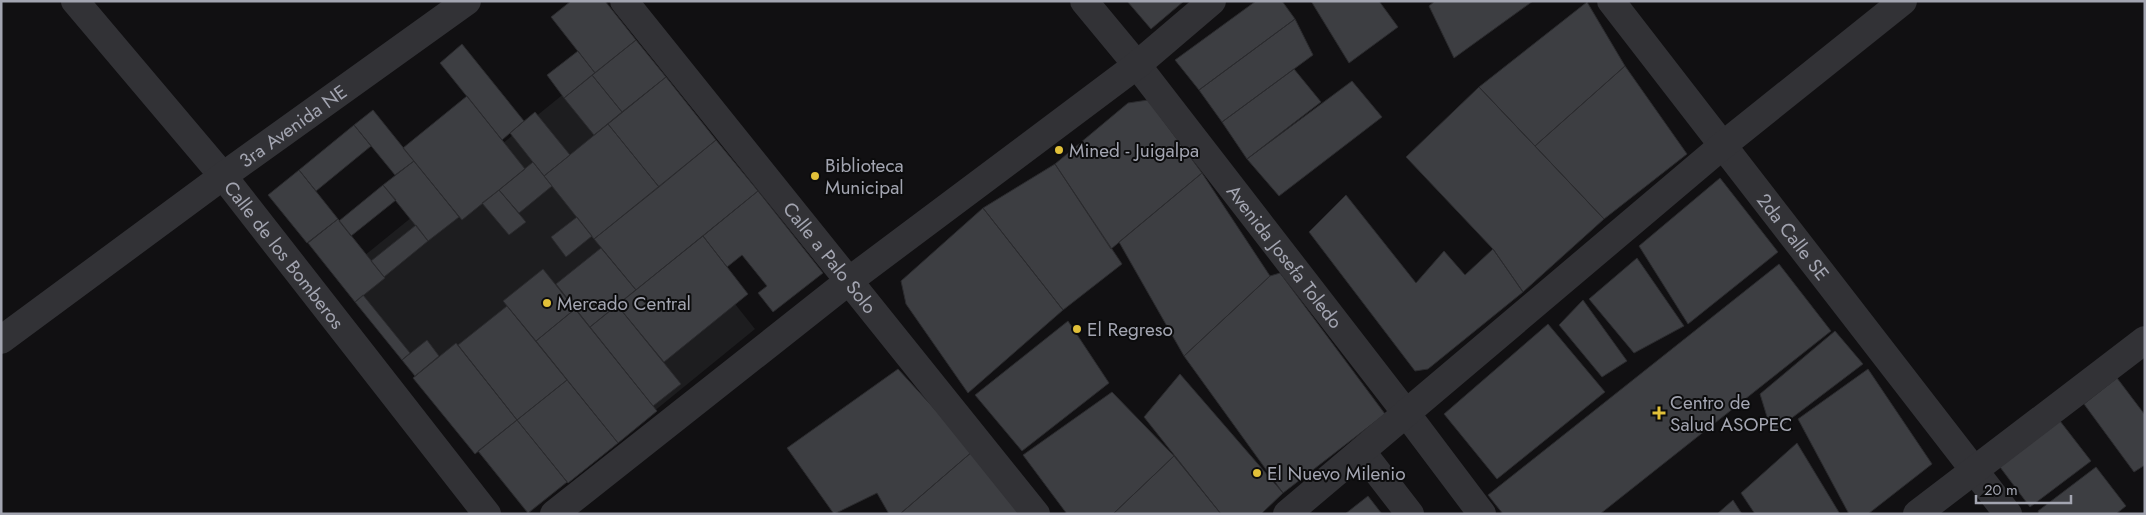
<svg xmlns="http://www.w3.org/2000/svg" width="2146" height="515" font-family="Jost,sans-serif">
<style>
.built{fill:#1d1d1f}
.building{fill:#3d3e42;stroke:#2b2b2e}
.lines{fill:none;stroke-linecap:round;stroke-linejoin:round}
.minor{stroke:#323236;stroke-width:28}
.poi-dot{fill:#e1c039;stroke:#0c0c0d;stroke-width:2}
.labels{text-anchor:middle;stroke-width:4;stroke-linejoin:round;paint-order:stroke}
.street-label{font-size:19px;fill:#a3a5b1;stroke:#0c0c0d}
.poi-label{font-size:19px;fill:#a3a5b1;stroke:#0c0c0d;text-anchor:start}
</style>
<rect width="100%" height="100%" fill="#111012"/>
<!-- built -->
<path class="built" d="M566,92l189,237 -227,185 -190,-237z"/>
<!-- building -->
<path class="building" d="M571,1h34l31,39 -41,33 -44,-56z
M1127,1h57l-33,28z
M1256,1h26l13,18 -96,71 -24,-30z
M1311,1h68l19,26 -49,36z
M1435,1h98l-79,57 -25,-52z
M1587,2l38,64 -90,80 -56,-59z
M1295,19l18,36 -91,67 -23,-32z
M636,40l30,37 -44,35 -30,-37z
M462,44l62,77 -22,19 -62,-77z
M578,51l17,22 -31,25 -17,-23z
M1625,66l62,88 -83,65 -69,-73z
M1294,69l27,33 -74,57 -25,-37z
M592,75l30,37 -28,23 -30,-37z
M666,77l50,63 -57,47 -51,-63z
M1352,81l30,36 -103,79 -32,-37z
M1479,87l125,132 -81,73 -30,-43 -87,-92z
M467,96l58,73 -63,51 -59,-72z
M1148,100l54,73 -91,76 -56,-85 73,-61z
M373,110l41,51 -19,14 -41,-50z
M535,112l35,43 -26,21 -34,-43z
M608,124l51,63 -65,52 -50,-63z
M354,125l17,21 -55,45 -17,-21z
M716,140l42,51 -122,99 -42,-51z
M414,161l45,56 -31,24 -45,-56z
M533,162l19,24 -33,27 -20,-23z
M1055,164l67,100 -59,46 -80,-102z
M299,170l39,49 -31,24 -39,-48z
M1202,173l68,103 -86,80 -65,-114z
M1720,178l58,74 -90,72 -49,-78z
M383,185l13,15 -45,36 -12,-15z
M499,190l27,32 -17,13 -27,-32z
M758,191l65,82 -50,39 -15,-19 9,-7 -25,-31 -15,12 -24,-31z
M1346,195l70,88 28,-32 21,24 28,-26 30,43 -95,77 -13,2 -106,-139z
M983,208l80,102 -95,83 -62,-89 -5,-23z
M577,217l15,19 -26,21 -15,-20z
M338,219l47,59 -30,24 -47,-59z
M416,225l12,16 -44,36 -13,-16z
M703,236l45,58 -84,68 -47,-57z
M601,248l35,42 -46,37 -34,-43z
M1637,258l47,68 -50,27 -45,-54z
M1779,264l52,67 -231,183h-97l-15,-19z
M543,269l32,40 -39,32 -33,-40z
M1280,273l105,141 -102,79 -99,-137 86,-80z
M363,295l47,58 -8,7 -47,-58z
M1583,300l44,61 -25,16 -43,-52z
M617,305l64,79 -28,22 -63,-79z
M507,306l60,74 -50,40 -59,-75z
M575,309l82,102 -39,32 -82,-102z
M1068,321l41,62 -87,68 -47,-56z
M1548,324l57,68 -108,87 -53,-65z
M1835,331l28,33 -91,69 -12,-39z
M427,340l12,16 -24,20 -13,-16z
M456,343l61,77 -42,34 -62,-76z
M898,369l75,82 -73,63h-11l-12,-21 -43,21 -47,-66z
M1868,369l64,95 -64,50h-19l-51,-95z
M1180,374l103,119 -22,21h-40l-77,-97z
M2117,378l28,37v50l-11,7 -50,-68z
M567,380l51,63 -50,40 -51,-63z
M1112,392l62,64 -61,58h-46l-44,-59z
M517,420l50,62 -39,31 -50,-62z
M2060,421l31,40 -61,46 -30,-40z
M1797,443l43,71h-85l-14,-21z
M973,451l49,63h-122z
M1174,456l47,58h-108z
M2096,467l30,39 -10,8h-77l-1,-3z
M1368,496l14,18h-37z
M1733,500l9,14h-25z"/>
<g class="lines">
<!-- minor -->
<g class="minor">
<path id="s1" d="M75,1l148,175 264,338"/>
<path id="s2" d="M624,1l412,513"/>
<path id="s3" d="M1084,1l53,64 269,348 76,101"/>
<path id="s4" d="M1611,1l397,513"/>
<path id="s5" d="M1,340l222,-164 244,-175"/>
<path d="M1362,452l48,62"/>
<path d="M554,514l296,-234 287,-215 75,-64"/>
<path d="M1287,514l435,-368 181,-145"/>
<path d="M1917,514l228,-174"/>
</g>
</g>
<!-- markers -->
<g class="poi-dot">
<circle cx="1059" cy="150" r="5"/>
<circle cx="815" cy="176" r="5"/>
<circle cx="547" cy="303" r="5"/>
<circle cx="1077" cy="329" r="5"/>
<path d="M1656.5 405.5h5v5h5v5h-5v5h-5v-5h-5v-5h5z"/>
<circle cx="1257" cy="473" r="5"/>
</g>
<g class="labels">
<!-- street labels -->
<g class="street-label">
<text dy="7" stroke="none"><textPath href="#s5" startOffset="362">3ra Avenida NE</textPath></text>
<text dy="7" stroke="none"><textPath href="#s4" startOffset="298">2da Calle SE</textPath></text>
<text dy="7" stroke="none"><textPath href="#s1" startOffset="329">Calle de los Bomberos</textPath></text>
<text dy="7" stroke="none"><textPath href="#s3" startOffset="325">Avenida Josefa Toledo</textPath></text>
<text dy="7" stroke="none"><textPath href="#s2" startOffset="329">Calle a Palo Solo</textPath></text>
</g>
<!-- poi labels -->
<g class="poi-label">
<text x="1069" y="157">Mined - Juigalpa</text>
<text x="825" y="172">Biblioteca<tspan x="825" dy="22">Municipal</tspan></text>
<text x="557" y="310">Mercado Central</text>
<text x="1087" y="336">El Regreso</text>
<text x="1670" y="409">Centro de<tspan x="1670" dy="22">Salud ASOPEC</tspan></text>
<text x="1267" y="480">El Nuevo Milenio</text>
</g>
</g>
<!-- border -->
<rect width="2146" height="515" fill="none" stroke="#a3a5b1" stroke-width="5"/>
<!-- scale -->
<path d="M1976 495v8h95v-8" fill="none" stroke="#a3a5b1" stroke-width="2.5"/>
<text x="1984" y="495" font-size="15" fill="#a3a5b1" stroke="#0c0c0d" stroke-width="4" paint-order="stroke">20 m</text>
</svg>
